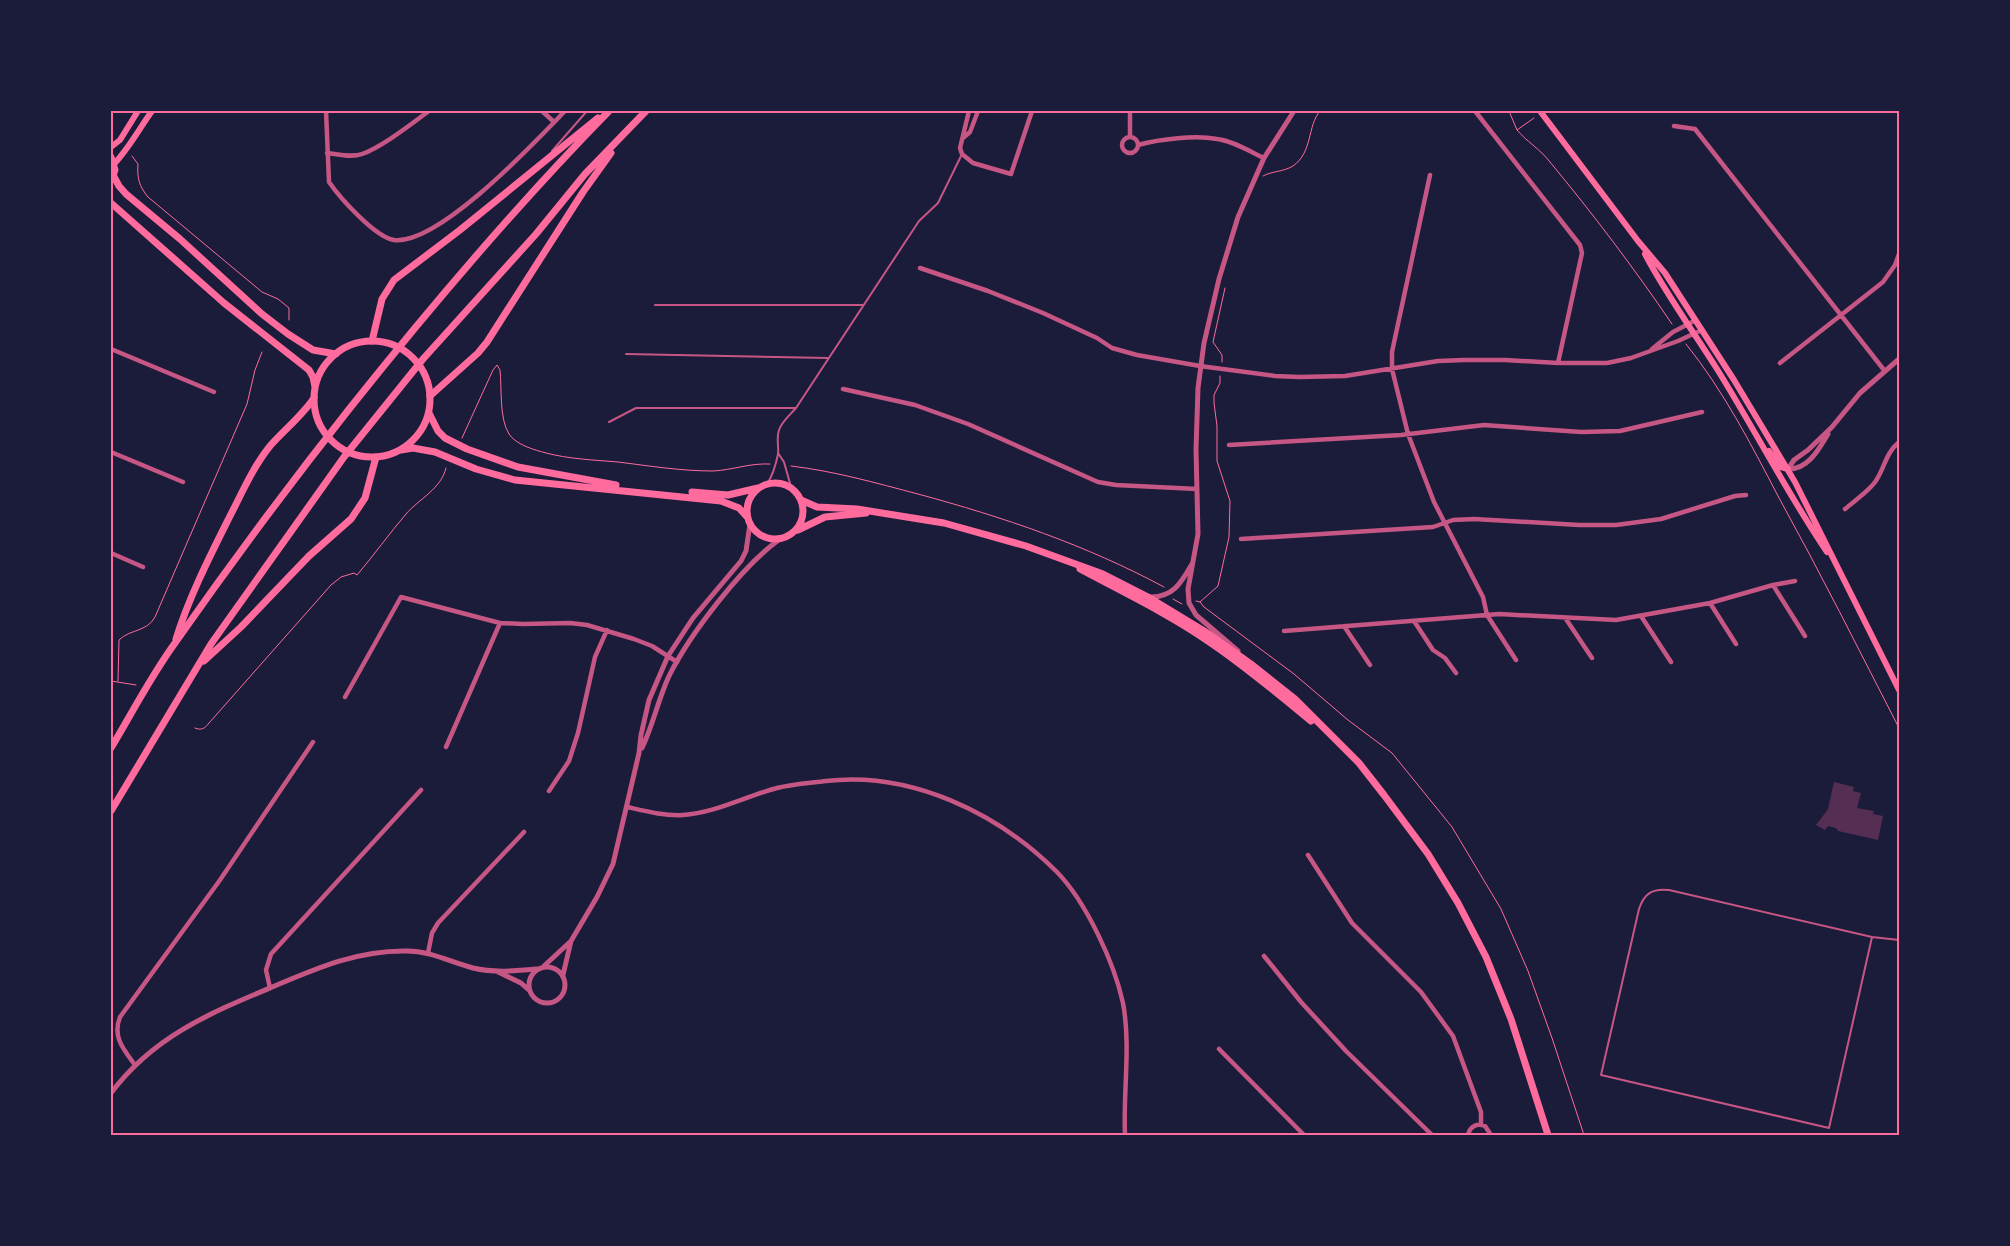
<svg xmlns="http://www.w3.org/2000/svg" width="2010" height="1246" font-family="Signika,sans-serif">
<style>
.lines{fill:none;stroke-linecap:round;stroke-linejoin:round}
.stream{stroke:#12122b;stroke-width:2.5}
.building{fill:#542f53}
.path{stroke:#ff6b9d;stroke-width:1}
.service{stroke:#c65784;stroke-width:2}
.minor{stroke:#c65784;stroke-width:4.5}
.tertiary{stroke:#c65784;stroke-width:5}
.secondary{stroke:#ff6b9d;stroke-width:6}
.primary{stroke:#ff6b9d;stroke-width:7}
.trunk{stroke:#ff6b9d;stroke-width:7}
.neatline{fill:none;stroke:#ff6b9d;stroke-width:2}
</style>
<rect width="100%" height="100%" fill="#1b1b3a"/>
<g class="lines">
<!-- stream -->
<path class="stream" d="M111,640v15"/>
</g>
<!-- building -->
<path class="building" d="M1834,782l20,5 -1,4 8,2 -4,15 17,3 -1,3 10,2 -5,24 -40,-9 -2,-3 -8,-2 -3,4 -9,-5 12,-16z"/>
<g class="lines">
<!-- path -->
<path class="path" d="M1509,111l8,19 17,-12
M1517,130c9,11 23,19 33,32 43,52 84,106 122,162
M132,156l6,8c-1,14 1,22 10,33l114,95 16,7 11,9v12
M1263,176c9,-5 20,-4 30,-10 20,-14 14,-40 27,-55
M1686,344c37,46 65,100 92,152 42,76 81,154 121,232
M1222,362v-7l-9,-13 12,-54
M462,438l31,-68 4,-5 3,5c2,19 -1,48 9,64 7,11 26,16 37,19 23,6 48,7 72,9 32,4 63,9 95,9 20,-1 36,-8 57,-7
M791,466c43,5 85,17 127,28 85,23 168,51 246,93
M1173,599l9,5
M1196,601l4,1 18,-16 11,-49 1,-36 -13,-40v-35l-3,-23v-8l6,-12v-7
M1200,602l4,5 90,67 54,46 44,33 60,74 49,82 27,62 24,67 32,97
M111,681l25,4
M118,681l1,-41c11,-11 28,-8 36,-23l92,-213 8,-34 7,-18
M195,728c7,3 10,0 14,-5l122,-138 10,-8 13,-4 3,2c17,-20 32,-41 49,-61 13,-15 35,-25 40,-46"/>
<!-- service -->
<path class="service" d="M552,151l35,-40
M655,305h208
M626,354l202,4
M609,422l27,-14h160
M778,453l6,9 7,25
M767,484c6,-9 9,-20 11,-30 1,-8 -2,-16 1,-24 3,-9 11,-15 17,-22l123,-187 19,-18 24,-49
M1872,937l-43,191 -228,-53 38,-166c5,-15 13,-21 30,-19l203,47 27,3"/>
<!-- minor -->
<path class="minor" d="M326,111l3,71c11,16 46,55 65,58 45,5 140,-97 171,-129
M542,111l12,11
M969,111l-9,37 2,6 11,9 38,11 21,-63
M1475,111l105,134 2,8 -24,110
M1674,126l21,3 189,241
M1130,137v-26
M1122 145a8 8 0 1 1 16 0a8 8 0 1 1-16 0Z
M963,138l7,-6 8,-21
M1138,145c22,-6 57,-10 79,-6 16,2 32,12 47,19
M327,153c11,1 24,5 35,1 20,-7 49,-30 67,-43
M1430,175l-38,177v17l16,65 26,68 49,95 4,18 29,45
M920,268l68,23 55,22 54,25 15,10 25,7 63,11 75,10 24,1 46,-1 93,-15 26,-1h41l53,3h49l24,-5 47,-17 24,-11
M111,349l103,43
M1652,349l21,-17 23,-12
M1780,363l103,-81 12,-17 4,-11
M843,389l72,16 53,19 130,58 18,3 81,4
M1229,445l172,-10 83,-10 97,7 39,-1 82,-19
M111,452l72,30
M1845,509c9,-8 27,-20 32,-30 8,-13 9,-26 22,-37
M1241,539l192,-12 20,-7 21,-1 105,6h37l45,-6 74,-23 11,-1
M111,553l32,14
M1773,585l32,51
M1710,603l26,41
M1641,616l30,46
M1566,619l26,39
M1414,621l19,29 12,8 11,15
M1344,626l26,39
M1284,631l215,-17 117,6 94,-17 63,-18 22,-4
M345,697l56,-100 99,26 23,1 47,-1 17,2 47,14 18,7 25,16
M446,747l54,-124
M549,791l20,-30 9,-28 17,-76 12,-27
M627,807c18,4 37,9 56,8 32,-2 63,-19 94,-27 15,-4 33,-5 49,-7 85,-10 172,32 231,91 29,30 57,90 66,131 8,43 0,88 2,132
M1308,855l44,68 69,69 32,44 28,76v12
M428,953l4,-20 6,-10 86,-91
M1264,956l37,46 45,49 86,84
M270,988l-4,-18 5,-16 150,-164
M1219,1049l85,86
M135,1065c-11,-15 -23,-28 -15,-48l100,-137 93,-138
M1468,1135c2,-9 9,-12 17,-9l6,9"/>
<!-- tertiary -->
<path class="tertiary" d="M1788,469l6,-9 14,-10 24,-23 28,-34 39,-34
M1788,469c20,1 31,-20 40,-35
M1149,597c24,1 32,-14 43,-33
M1238,651l-42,-36 -7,-12 -1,-14 10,-55 -2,-85 2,-61 6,-45 15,-64 19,-62 26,-59 30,-47
M642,748c11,-23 16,-48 27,-72 21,-42 73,-110 111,-137
M544,966l27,-25 26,-44 16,-33 26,-111 2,-18 8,-35 19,-44 25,-38 48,-57 5,-10 4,-27
M529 985a18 18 0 1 1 36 0a18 18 0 1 1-36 0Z
M496,971l25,12 9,8
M563,975l8,-34
M111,1093c42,-56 97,-79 159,-105 45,-19 87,-38 137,-37 24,0 43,11 66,17 21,5 42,3 64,1"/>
<!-- secondary -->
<path class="secondary" d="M1540,111l98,130 27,32 69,107 61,102 104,208
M111,147l9,-7 18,-29
M114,164c15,-16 25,-35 38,-53
M1645,254c21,40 48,77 72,115 38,61 70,124 110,183
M1769,451l12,16 7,2"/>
<!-- primary -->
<path class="primary" d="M111,157l4,13 -3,8
M113,175l6,11 7,8 54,45 82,75 26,20 25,16 23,4
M111,203l113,100 85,67 4,7 2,10
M314 399a58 58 0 1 1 116 0a58 58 0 1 1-116 0Z
M429,413l9,18 7,7 22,11 51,18 98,18
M401,450l12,-2 22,4 41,17 39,11 206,21 18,7 9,10
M747 511a28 28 0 1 1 56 0a28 28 0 1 1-56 0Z
M692,492l36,3 30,-7
M801,500l16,7 40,2 87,14 82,23 77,28 45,23 61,37 42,30 44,35 64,64 25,32 44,59 30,49 28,54 25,62 37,116
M798,530l27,-13 41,-4
M1080,569c43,23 87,44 128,72 36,24 69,52 103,80"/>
<!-- trunk -->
<path class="trunk" d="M372,341l10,-42 12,-19 66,-50 138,-112
M430,396l48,-43 9,-11 96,-150 28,-39
M176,639c13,-42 34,-83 54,-123 12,-23 23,-49 40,-70 14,-16 32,-30 44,-48
M204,661l37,-34 68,-71 42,-37 14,-21 11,-41
M111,748c21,-35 40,-72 64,-105 56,-80 114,-158 175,-235 82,-103 167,-203 259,-297
M111,811l100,-167 133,-187 79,-98 113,-125 49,-60 61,-63"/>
</g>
<!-- border -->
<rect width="2010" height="1246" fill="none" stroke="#1b1b3a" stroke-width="225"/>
<rect x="112" y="112" width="1786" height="1022" class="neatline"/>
</svg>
